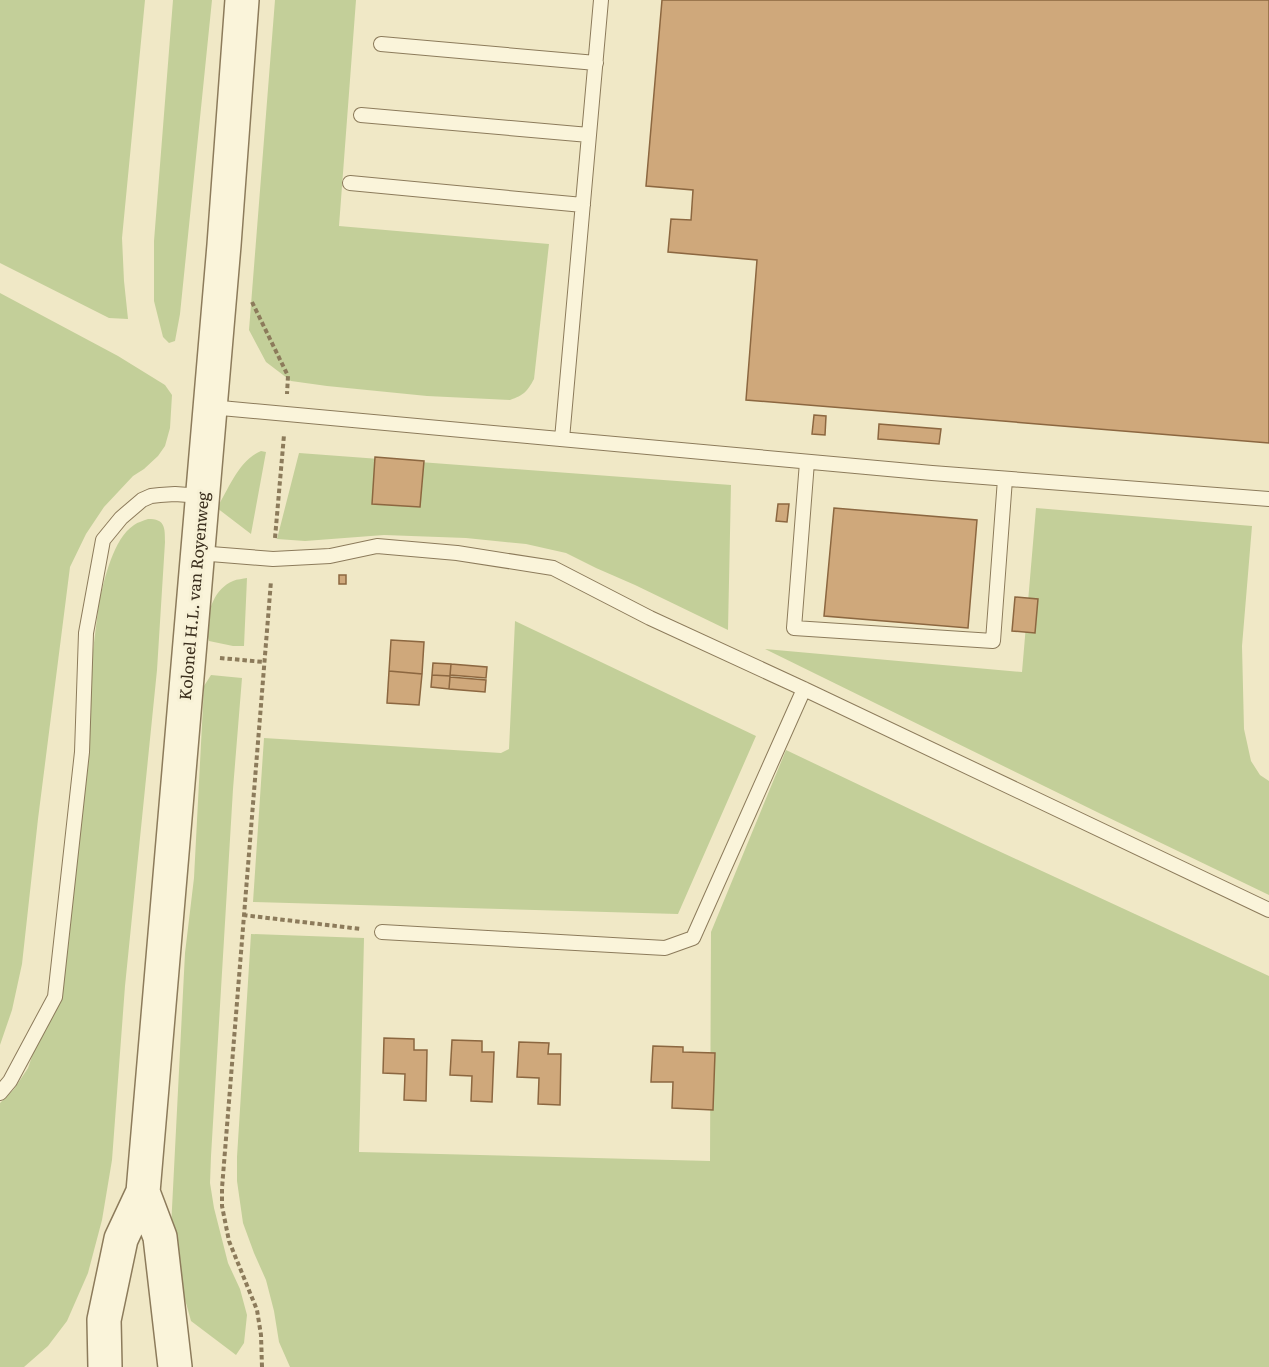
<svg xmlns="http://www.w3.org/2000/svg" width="1269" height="1367" font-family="Literata,serif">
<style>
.green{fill:#c3cf99}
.building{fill:#cfa87b;stroke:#8c6740;stroke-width:1.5}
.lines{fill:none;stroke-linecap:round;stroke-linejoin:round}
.service-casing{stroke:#8c7b5b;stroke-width:16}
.tertiary-casing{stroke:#8c7b5b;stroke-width:36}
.path{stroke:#8c7b5b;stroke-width:4;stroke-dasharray:4.5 3;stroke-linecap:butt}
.service{stroke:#faf4da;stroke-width:14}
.tertiary{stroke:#faf4da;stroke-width:33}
.labels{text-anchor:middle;stroke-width:6;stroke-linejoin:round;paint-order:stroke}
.street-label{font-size:16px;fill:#3c301f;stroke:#f7f1d6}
</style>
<rect width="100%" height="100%" fill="#f0e8c6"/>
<!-- green -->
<path class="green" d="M0,0h145l-23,238 2,43 4,38 -19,-1 -109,-55z
M173,0h39l-32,314 -5,27 -6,2 -6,-6 -9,-36v-60z
M275,0h81l-17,226 210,18 -15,135c-7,13 -10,16 -24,21l-83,-4 -100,-10 -36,-5 -25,-19 -17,-32z
M0,293l118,63 47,29 7,10 -2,33 -5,18 -7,10 -14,13 -11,7 -29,31 -18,27 -16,33 -32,252 -16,145 -10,46 -12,35z
M261,451l5,1 -15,82 -34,-26c12,-20 22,-48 44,-57z
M299,453l432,32 -3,145 -93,-45 -39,-17 -30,-15 -40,-9 -60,-6 -82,-3 -79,6 -28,-2z
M1036,508l216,18 -10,120 2,83 7,32 9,14 9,6v114l-168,-81 -336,-165 257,23z
M148,519c17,0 17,8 17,23l-8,128 -32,316 -13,174 -10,60 -14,53 -21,48 -19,25 -24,21h-24v-264l14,-14 14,-21 17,-49 20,-140 34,-277c6,-24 14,-63 35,-77 4,-3 9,-4 14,-6z
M247,578l-3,68h-11l-24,-5c-5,-20 2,-51 24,-60 4,-2 10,-2 14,-3z
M515,621l241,115 -78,178 -425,-12 11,-164 237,15 8,-4z
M211,675l31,3 -9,111 -22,367 -1,27 4,25 14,55 12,26 7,26 -3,28 -8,12 -45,-34 -10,-36 -10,-57 14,-275 9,-75 10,-192z
M786,750l191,91 292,135v391h-979l-11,-25 -5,-31 -8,-31 -12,-27 -11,-30 -6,-42v-24l14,-223 113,4 -5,214 351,9 1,-229z"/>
<!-- building -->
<path class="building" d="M662,0h607v443l-523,-43 11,-140 -89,-8 3,-33 20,1 2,-30 -47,-4z
M814,415l12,1 -1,19 -13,-1z
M879,424l62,5 -2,15 -61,-5z
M375,457l49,4 -4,46 -48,-3z
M778,504h11l-2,18 -11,-1z
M834,508l143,12 -9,108 -144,-12z
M339,575h7v9h-7z
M1015,597l23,2 -3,34 -23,-2z
M391,640l33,2 -2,32 -33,-3z
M433,663l18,1 -1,12 -18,-1z
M451,664l36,3 -1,11 -36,-3z
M389,671l33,3 -3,31 -32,-2z
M432,675l18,1 -1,13 -18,-2z
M450,677l36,3 -1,12 -36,-3z
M384,1038l30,1v11h13l-1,51 -22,-1 1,-26 -22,-1z
M452,1040l30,1v11h12l-2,50 -21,-1 1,-25 -22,-1z
M519,1042l30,1 -1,11h13l-1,51 -22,-1 1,-26 -22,-1z
M653,1046l30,1v5l32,1 -2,57 -41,-2 1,-26h-22z"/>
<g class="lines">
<defs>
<path id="service" d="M381,44l215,19
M361,115l228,20
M350,183l233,22
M210,407l722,66 337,26
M562,439l39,-439
M807,462l-13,166 199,13 12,-162
M198,553l75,6 57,-3 47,-10 80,7 96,15 97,50 154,71 465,221
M382,932l283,16 28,-10 111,-249
M0,1093l10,-12 45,-84 27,-245 4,-119 17,-93 18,-22 21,-18 9,-4 9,-1 15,-1 27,2"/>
<path id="tertiary" d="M143,1192l17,45 15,130
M105,1367l-1,-47 17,-81 22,-47 81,-947 18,-245"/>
</defs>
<!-- service casing -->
<use href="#service" class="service-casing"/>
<!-- tertiary casing -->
<use href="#tertiary" class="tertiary-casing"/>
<!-- path -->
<path class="path" d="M252,302l36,74 -1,18
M275,538l9,-103
M220,658l44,4
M243,915l118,14
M262,1367l-1,-32 -4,-25 -28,-69 -7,-35v-18l49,-607"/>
<!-- service -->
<use href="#service" class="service"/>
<!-- tertiary -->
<use href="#tertiary" class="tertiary"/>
</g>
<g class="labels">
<!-- street labels -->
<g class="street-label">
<text transform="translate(194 596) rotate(-85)" y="6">Kolonel H.L. van Royenweg</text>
</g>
</g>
</svg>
